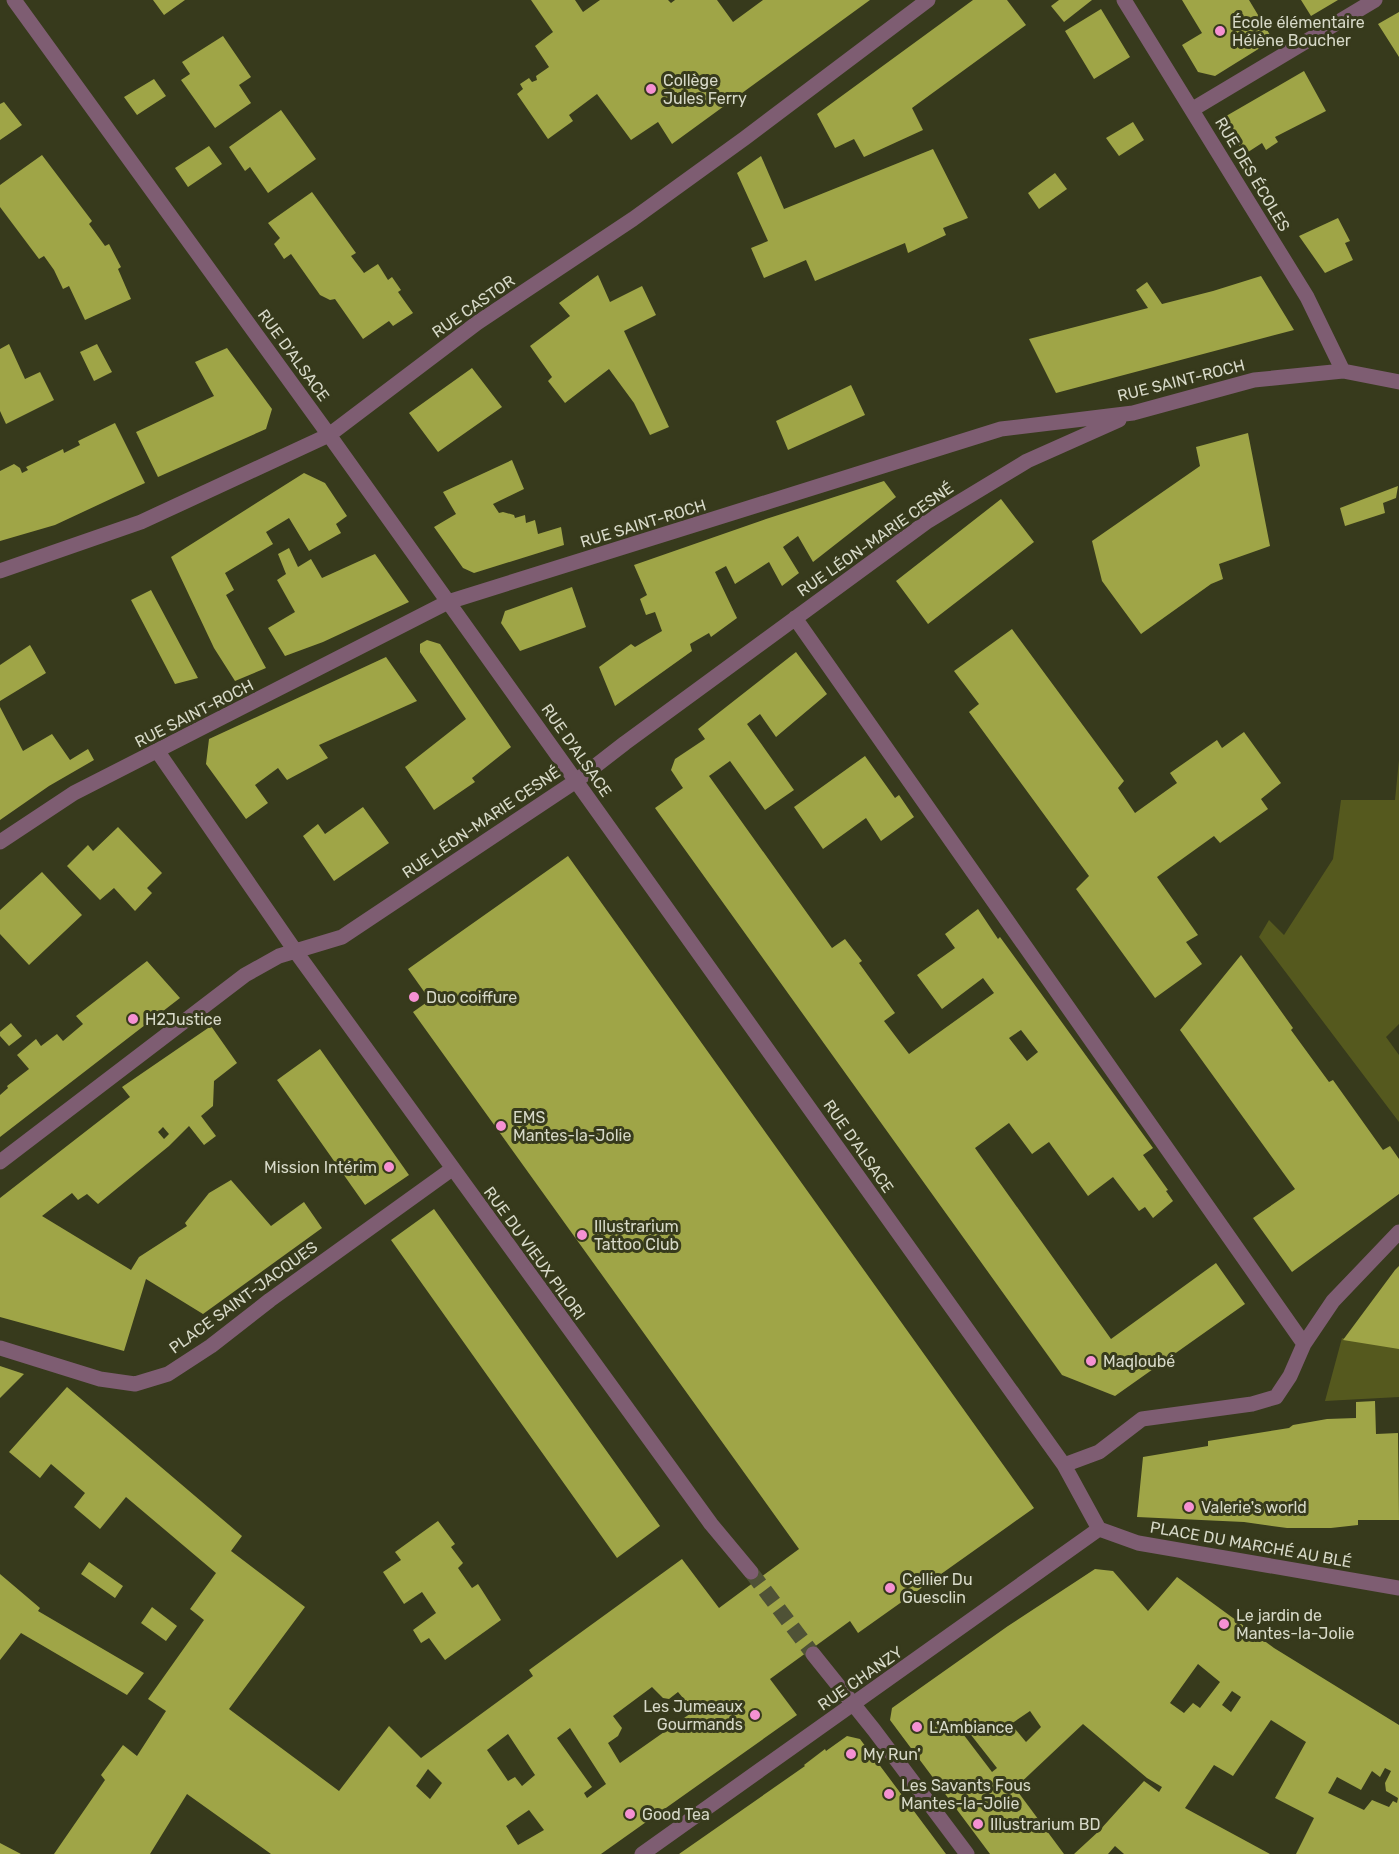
<svg xmlns="http://www.w3.org/2000/svg" width="1399" height="1854" font-family="Rubik,sans-serif">
<style>
.green{fill:#55591e}
.building{fill:#9fa547;fill-rule:evenodd}
.lines{fill:none;stroke-linecap:round;stroke-linejoin:round}
.minor-tunnel{stroke:#4f5236;stroke-width:15;stroke-dasharray:15 8;stroke-linecap:butt}
.minor{stroke:#7e5d72;stroke-width:15}
.poi-dot{fill:#f591d2;stroke:#373a1c;stroke-width:2}
.labels{text-anchor:middle;stroke-width:6;stroke-linejoin:round;paint-order:stroke}
.poi-label{font-size:16px;fill:#d7d9c8;stroke:#373a1c;text-anchor:start}
.street-label{font-size:16px;fill:#d7d9c8;stroke:#373a1c}
</style>
<rect width="100%" height="100%" fill="#373a1c"/>
<!-- green -->
<path class="green" d="M1399,760v264l-13,13 13,18v67l-140,-185 10,-17 15,15 49,-76 8,-59h54z
M1342,1338l57,10v49l-74,4z"/>
<!-- building -->
<path class="building" d="M153,0h32l-21,15z
M531,0h44l8,12 17,-12h68l3,3 4,-3h42l16,22 30,-22h107l-198,144 -14,-22 -27,18 -34,-46 -28,21 4,6 -25,18 -31,-45 6,-5 -3,-5 9,-6 3,4 5,-2 -1,-4 13,-9 -14,-21 18,-14z
M973,0h34l19,25 -114,83 11,22 -59,27 -10,-18 -19,9 -18,-34z
M1059,0h33l-28,22 -13,-16z
M1182,0h67l24,40 -58,36 -17,-4 -16,-27 20,-12z
M1301,0h37l-27,16z
M1101,9l29,48 -36,22 -29,-48z
M1399,12v45l-21,-33z
M223,36l28,41 -12,8 12,18 -36,25 -34,-48 9,-6 -8,-12z
M1304,71l22,40 -51,26 3,5 -12,8 -4,-7 -17,11 -24,-35z
M154,79l12,17 -29,19 -13,-18z
M4,102l18,23 -22,15v-36z
M281,110l35,49 -48,34 -18,-26 -5,4 -16,-24z
M1133,122l11,18 -25,16 -13,-18z
M209,146l13,18 -34,23 -13,-19z
M933,149l35,69 -25,10 3,7 -38,18 -3,-10 -90,38 -9,-21 -42,18 -13,-30 17,-7 -31,-68 24,-17 23,53z
M42,155l50,66 -3,3 16,22 4,-2 12,23 -3,2 13,30 -46,21 -16,-34 -6,3 -9,-19 -10,-14 -5,3 -39,-52v-22z
M1055,173l12,16 -28,20 -11,-16z
M312,192l44,61 -5,3 13,17 14,-9 10,16 4,-3 9,13 -3,2 15,21 -20,13 -4,-5 -26,18 -28,-40 -5,1 -10,-5 -29,-41 -7,5 -10,-15 6,-6 -12,-15z
M1338,218l12,23 -5,2 8,17 -28,13 -26,-37z
M598,275l12,27 32,-16 14,29 -32,16 45,96 -19,8 -16,-32 -25,-34 -44,34 -17,-22 4,-4 -22,-31 40,-30 -11,-13z
M1261,276l33,54 -238,63 -27,-54 119,-31 -12,-18 11,-8 15,22 51,-13z
M9,344l16,35 15,-7 14,28 -48,24 -6,-13v-62z
M97,344l15,28 -18,9 -14,-29z
M227,348l45,61 -6,20 -108,48 -22,-45 78,-36 -19,-34z
M472,368l30,39 -64,45 -29,-39z
M851,385l14,30 -77,35 -12,-29z
M115,423l30,60 -90,42 -55,16v-70l14,-7 6,4 2,5 6,-3 -2,-3 37,-18 1,4 16,-8 -2,-4z
M1248,433l22,113 -51,18 4,15 -12,5 -70,50 -39,-53 -10,-40 108,-75 -4,-19z
M512,460l12,29 -31,15 6,9 4,-1 11,3 1,3 10,-3 1,8 9,-3 3,14 23,-7 3,18 -90,28 -11,-5 -29,-41 22,-13 -13,-22z
M304,473l21,10 22,33 -11,8 5,9 -32,18 -20,-33 -23,14 7,12 -48,29 9,17 -8,5 40,73 -31,13 -21,-33 -43,-91z
M884,481l12,16 -83,65 -15,-26 -15,11 16,26 -17,13 -13,-24 -34,22 -9,-18 -11,6 22,46 -26,19 -2,-4 -19,11 2,7 -77,55 -16,-39 32,-23 4,3 27,-16 -7,-19 -9,3 -6,-16 7,-4 -13,-30 132,-46z
M1398,486l-2,12 -13,5 2,10 -40,13 -5,-18z
M1001,499l33,43 -106,82 -32,-43z
M289,548l9,19 13,-8 11,19 53,-24 34,48 -86,40 -38,14 -17,-28 27,-16 -18,-32 9,-6 -8,-20z
M572,587l14,40 -66,24 -19,-28 4,-12z
M151,590l47,88 -23,6 -44,-84z
M1012,629l112,152 -6,7 17,25 42,-30 -7,-10 47,-33 5,8 22,-16 37,51 -20,16 7,10 -48,34 -6,-7 -57,41 41,58 -12,7 16,22 -47,34 -79,-109 13,-13 -120,-164 10,-8 -25,-33z
M427,640l13,4 71,103 -39,31 3,4 -41,28 -29,-43 61,-48 -46,-67v-8z
M30,645l16,28 -46,28v-36z
M796,652l31,42 -51,43 -16,-23 -13,10 47,66 -29,20 -35,-49 -21,15 123,172 13,-9 17,22 -3,2 36,50 -11,8 25,33 85,-61 -11,-15 -41,31 -25,-34 38,-27 -10,-14 33,-25 20,30 2,-2 153,211 -10,7 25,35 -2,1 7,10 -20,17 -8,-11 -6,4 -26,-34 -25,19 -39,-54 -17,12 -23,-31 -34,25 136,191 105,-76 29,41 -130,92 -53,-21 -407,-567 28,-20 -12,-18 4,-11 30,-20 -7,-10zM1021,1030l17,22 -11,9 -18,-23z
M386,657l31,44 -98,44 9,13 -41,22 -9,-12 -23,17 13,18 -22,16 -40,-55 3,-25z
M0,707l23,44 29,-17 18,26 18,-11 6,11 -45,26 -49,34z
M865,756l30,42 4,-3 15,22 -33,24 -15,-23 -43,31 -29,-42z
M363,807l26,36 -55,38 -31,-45 15,-12 7,10z
M118,827l44,46 -15,15 5,5 -17,18 -21,-23 -14,12 -33,-34 21,-21 5,6z
M568,856l466,652 -176,125 -8,-12 -80,58 27,36 -196,139h-330l-84,-60 -37,60h-96l51,-74 -4,-5 22,-30 14,11 29,-45 -18,-12 56,-79 -14,-11 26,-36 -90,-76 -26,32 -26,-22 11,-14 -34,-29 -11,14 -31,-26 58,-65 175,149 -11,15 74,56 -76,102 110,82 50,-65 32,32 112,-82 -4,-6 153,-111 37,49 80,-59 -386,-537 17,-12 -22,-31zM652,1687l11,11 6,1 9,-7 16,19 -74,52 -12,-20 10,-7 4,-8 -9,-12zM570,1728l36,56 -19,14 -3,-5 8,-6 -35,-49zM508,1734l27,41 -13,11 -7,-9 -7,4 -21,-31zM428,1769l14,14 -12,16 -14,-13zM529,1810l15,20 -26,15 -12,-19z
M42,872l40,43 -53,50 -29,-31v-24z
M1241,955l52,73 -2,2 38,52 4,-2 50,70 7,-4 9,13v35l-107,78 -39,-54 42,-29 -115,-159z
M147,961l33,37 -180,139v-42l8,-7 -1,-2 22,-17 -12,-14 19,-16 5,7 16,-12 6,7 20,-17 -7,-8z
M11,1023l11,13 -13,10 -9,-10v-4z
M211,1026l26,37 -23,18 -1,25 -12,10 15,20 -12,9 -15,-19 -20,20 -71,58 -11,-10 -9,6 -6,-7 -30,23 89,54 8,-13 48,-31 -2,-3 24,-30 22,-13 40,46 33,-24 18,26 -119,86 -57,-35 -22,72 -124,-34v-119l130,-101 -8,-10zM163,1127l6,7 -5,5 -6,-7z
M320,1049l89,126 -44,30 -88,-125z
M434,1209l226,317 -43,32 -226,-318z
M1399,1266v83l-56,-9 52,-70z
M0,1366l24,8 -24,24z
M1375,1401l1,33 22,-1 1,87h-41v5l-27,3h-44l-43,-6 -107,-5 6,-60 65,-11v-5l81,-13 4,-3 34,-6 29,-1v-16z
M438,1521l17,23 -4,3 12,16 -5,5 14,20 6,-4 23,36 -56,40 -16,-22 -8,5 -8,-13 23,-17 -14,-21 -18,12 -21,-32 18,-12 -6,-8z
M89,1562l34,24 -8,12 -34,-24z
M1095,1569l18,2 35,40 29,-34 97,71 125,77v129h-103l18,-36 -39,-20 31,-56 -35,-22 -38,56 -19,-11 -29,43 85,46h-146l-9,-8 -7,8h-34l25,-23 45,-50 15,11 3,-5 -15,-9 -64,-54 -68,64 49,66h-74l-100,-134 2,-12 116,-82zM1198,1664l22,18 -20,26 -7,-5 -9,10 -14,-10zM1232,1691l9,6 -10,15 -9,-7zM1030,1711l11,16 -15,15 -15,-18zM964,1726l33,42 -5,4 -32,-42zM1385,1768l6,3 -6,12 1,8 12,7 -1,5 -4,-2 -4,6 -17,-7 -8,10 -36,-17 9,-16 24,13 11,-19 8,6z
M0,1574l40,34 -2,3 106,62 -17,22 -106,-62 -21,27z
M152,1607l25,19 -11,15 -25,-18z
M847,1736l13,3 86,115h-267l126,-88 -1,-1 21,-16 1,2z
M0,1843l21,11h-21z"/>
<g class="lines">
<!-- minor-tunnel -->
<path class="minor-tunnel" d="M751,1572l62,82"/>
<!-- minor -->
<path class="minor" d="M14,0l315,435 735,1030 35,64
M1124,0l183,297 36,74
M1193,109l182,-109
M0,571l141,-49 188,-87 148,-112 156,-104 112,-81 183,-138
M795,618l509,726
M158,752l138,200 415,572 40,48
M0,842l74,-49 374,-191 553,-173 132,-16 121,-33 89,-9 56,11
M0,1162l245,-187 34,-19 63,-19 234,-156 49,-38 303,-222 99,-60 92,-41
M0,1348l100,31 35,5 33,-10 43,-28 59,-46 182,-131
M1064,1465l35,-13 43,-33 110,-15 24,-7 14,-21 14,-32 29,-43 66,-69
M1099,1529l39,14 261,45
M813,1654l61,76 93,124
M642,1854l457,-325"/>
</g>
<!-- markers -->
<g class="poi-dot">
<circle cx="1220" cy="31" r="6"/>
<circle cx="651" cy="89" r="6"/>
<circle cx="414" cy="997" r="6"/>
<circle cx="133" cy="1019" r="6"/>
<circle cx="501" cy="1126" r="6"/>
<circle cx="389" cy="1167" r="6"/>
<circle cx="582" cy="1235" r="6"/>
<circle cx="1091" cy="1361" r="6"/>
<circle cx="1189" cy="1507" r="6"/>
<circle cx="890" cy="1588" r="6"/>
<circle cx="1224" cy="1624" r="6"/>
<circle cx="755" cy="1715" r="6"/>
<circle cx="917" cy="1727" r="6"/>
<circle cx="851" cy="1754" r="6"/>
<circle cx="889" cy="1794" r="6"/>
<circle cx="630" cy="1814" r="6"/>
<circle cx="978" cy="1824" r="6"/>
</g>
<g class="labels">
<!-- poi labels -->
<g class="poi-label">
<text x="1232" y="28">École élémentaire<tspan x="1232" dy="18">Hélène Boucher</tspan></text>
<text x="663" y="86">Collège<tspan x="663" dy="18">Jules Ferry</tspan></text>
<text x="426" y="1003">Duo coiffure</text>
<text x="145" y="1025">H2Justice</text>
<text x="513" y="1123">EMS<tspan x="513" dy="18">Mantes-la-Jolie</tspan></text>
<text x="377" y="1173" text-anchor="end">Mission Intérim</text>
<text x="594" y="1232">Illustrarium<tspan x="594" dy="18">Tattoo Club</tspan></text>
<text x="1103" y="1367">Maqloubé</text>
<text x="1201" y="1513">Valerie's world</text>
<text x="902" y="1585">Cellier Du<tspan x="902" dy="18">Guesclin</tspan></text>
<text x="1236" y="1621">Le jardin de<tspan x="1236" dy="18">Mantes-la-Jolie</tspan></text>
<text x="743" y="1712" text-anchor="end">Les Jumeaux<tspan x="743" dy="18">Gourmands</tspan></text>
<text x="929" y="1733">L'Ambiance</text>
<text x="863" y="1760">My Run'</text>
<text x="901" y="1791">Les Savants Fous<tspan x="901" dy="18">Mantes-la-Jolie</tspan></text>
<text x="642" y="1820">Good Tea</text>
<text x="990" y="1830">Illustrarium BD</text>
</g>
<!-- street labels -->
<g class="street-label">
<text transform="translate(1253 174) rotate(59)" y="6">RUE DES ÉCOLES</text>
<text transform="translate(473 306) rotate(-35)" y="6">RUE CASTOR</text>
<text transform="translate(294 355) rotate(54)" y="6">RUE D'ALSACE</text>
<text transform="translate(1181 380) rotate(-14)" y="6">RUE SAINT-ROCH</text>
<text transform="translate(643 523) rotate(-17)" y="6">RUE SAINT-ROCH</text>
<text transform="translate(875 539) rotate(-35)" y="6">RUE LÉON-MARIE CESNÉ</text>
<text transform="translate(194 713) rotate(-27)" y="6">RUE SAINT-ROCH</text>
<text transform="translate(577 750) rotate(55)" y="6">RUE D'ALSACE</text>
<text transform="translate(481 822) rotate(-34)" y="6">RUE LÉON-MARIE CESNÉ</text>
<text transform="translate(859 1146) rotate(55)" y="6">RUE D'ALSACE</text>
<text transform="translate(535 1253) rotate(54)" y="6">RUE DU VIEUX PILORI</text>
<text transform="translate(243 1297) rotate(-36)" y="6">PLACE SAINT-JACQUES</text>
<text transform="translate(1251 1544) rotate(10)" y="6">PLACE DU MARCHÉ AU BLÉ</text>
<text transform="translate(860 1678) rotate(-35)" y="6">RUE CHANZY</text>
</g>
</g>
</svg>
